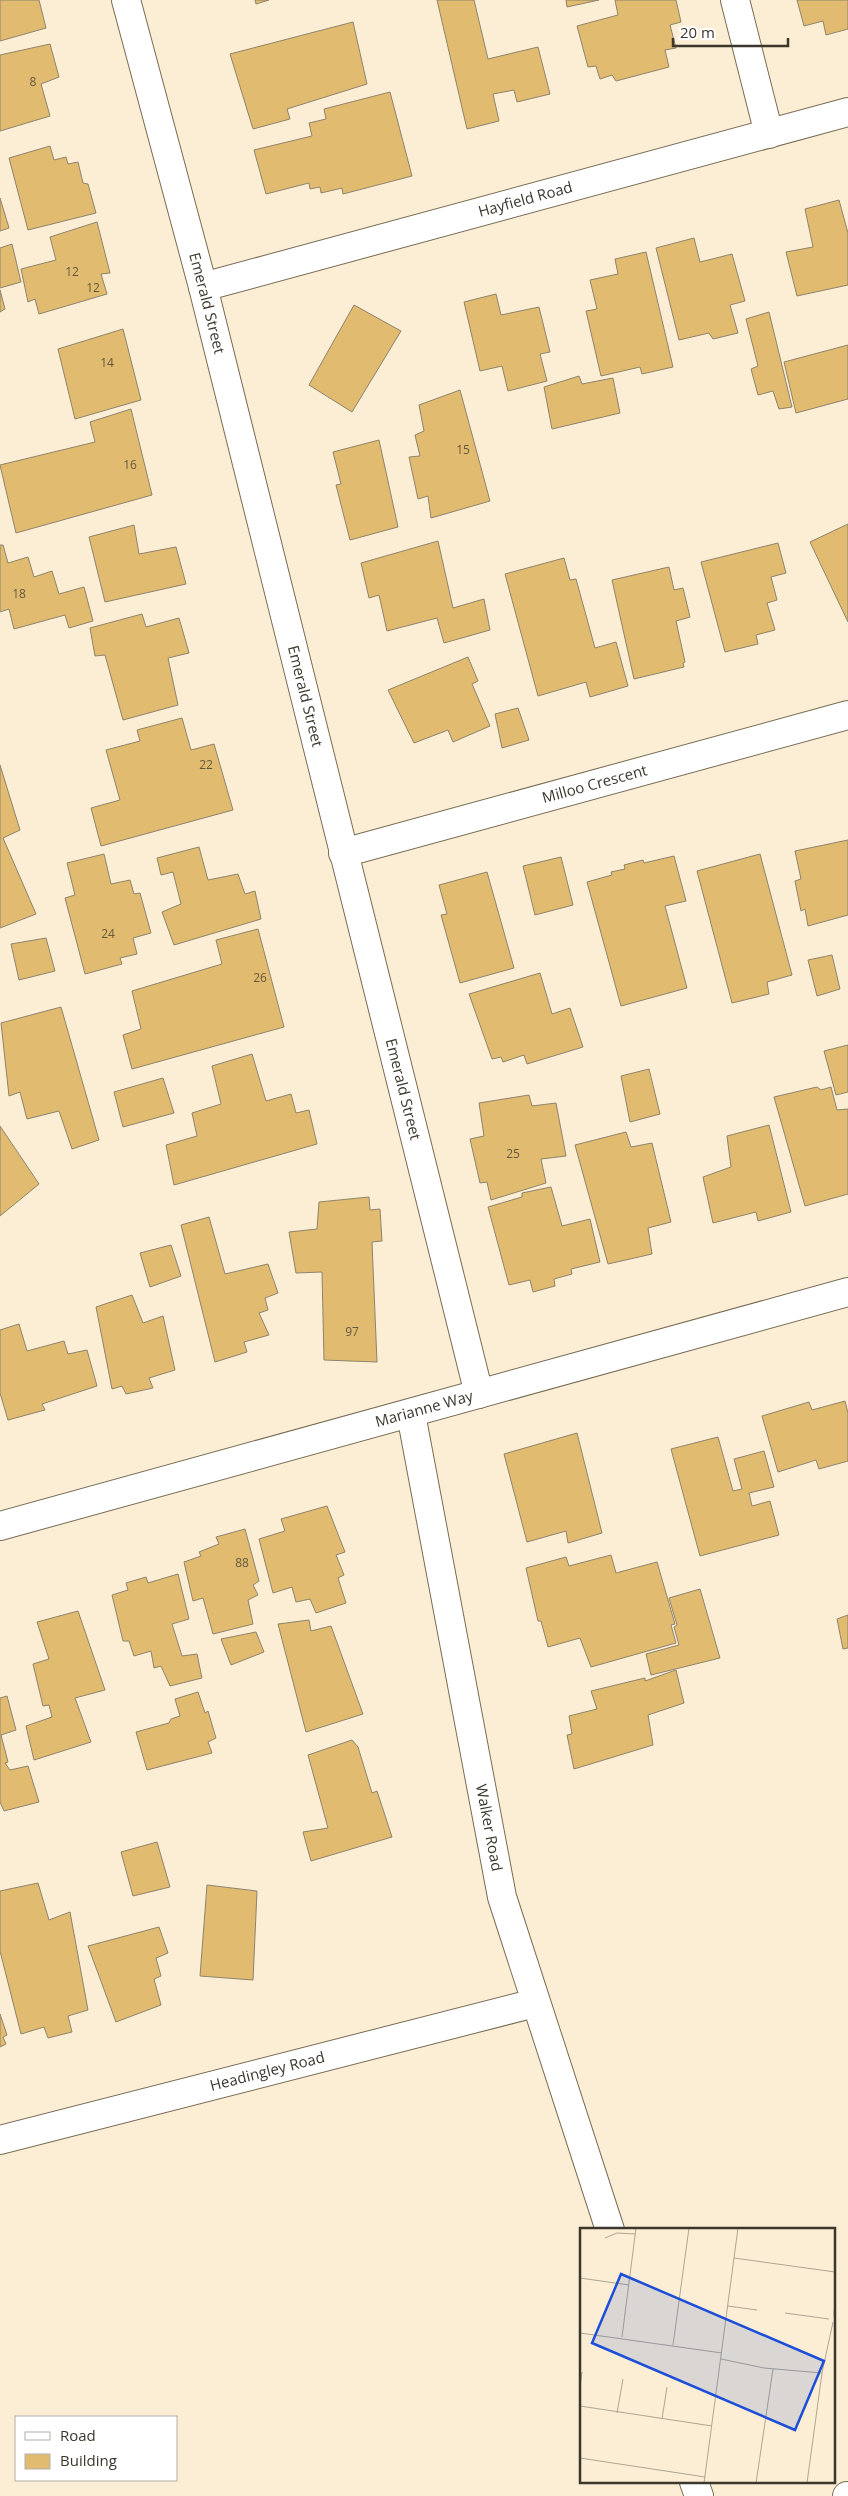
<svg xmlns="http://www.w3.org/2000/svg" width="848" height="2496" font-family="'Open Sans',sans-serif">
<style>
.building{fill:#e1bc70;stroke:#8f836c}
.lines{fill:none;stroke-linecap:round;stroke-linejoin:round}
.street-casing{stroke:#786c55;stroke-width:30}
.street{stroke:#fff;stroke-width:28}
.labels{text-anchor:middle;stroke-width:4;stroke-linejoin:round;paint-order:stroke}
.number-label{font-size:12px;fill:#65583e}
.street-label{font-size:15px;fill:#3c372d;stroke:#fff}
.inset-road{fill:none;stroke:#afa591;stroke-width:1}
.view{fill:#1d4ed8;fill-opacity:0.15;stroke:#1d4ed8;stroke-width:2.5}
.inset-edge{fill:none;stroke:#3c372d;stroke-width:2.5}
</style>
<rect width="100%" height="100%" fill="#fbeed4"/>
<!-- building -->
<path class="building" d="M0,0h39l7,28 -46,13z
M255,0h14l-13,4z
M437,0h37l14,59 50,-12 12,47 -33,8 -3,-12 -21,4 6,27 -32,8z
M566,0h33l-32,7z
M615,0h61l5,22 -11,3 6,23 -11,2 4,17 -53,14 -4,-6 -12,4 -4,-13 -8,1 -11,-41 41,-11z
M797,0h51v29l-22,6 -3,-14 -19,5z
M353,22l14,62 -80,25 3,10 -37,10 -23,-75z
M50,44l9,33 -18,7 9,32 -50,15v-76z
M390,92l22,84 -69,18 -1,-6 -21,5 -1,-6 -10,2 -1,-6 -43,11 -12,-44 58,-14 -3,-13 17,-4 -2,-10z
M50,146l4,14 12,-3 2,7 10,-2 5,21 5,1 8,29 -68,17 -19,-72z
M0,198l9,30 -9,3z
M839,200l9,33v52l-51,11 -11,-44 27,-5 -8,-38z
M97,222l13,51 -9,1 6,20 -68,20 -4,-15 -7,3 -7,-33 35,-9 -6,-23z
M694,238l6,24 32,-8 13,47 -15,4 8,28 -25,6 -4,-6 -30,7 -23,-92z
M12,244l9,38 -21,6v-40z
M646,252l27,115 -31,7 -2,-7 -39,9 -15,-65 11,-2 -7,-29 28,-6 -3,-15z
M0,290l5,19 -5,3z
M496,294l5,21 38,-8 11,45 -10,2 7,27 -39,10 -6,-25 -22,5 -16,-69z
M354,305l47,26 -49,81 -43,-27z
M769,312l23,95 -13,2 -6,-18 -15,4 -7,-26 7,-3 -12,-47z
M123,329l18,71 -66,19 -17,-70z
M848,345v54l-52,14 -12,-51z
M579,376l3,8 31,-6 7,35 -68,16 -8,-42z
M460,390l30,111 -59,17 -3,-22 -10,3 -9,-42 11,-1 -5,-21 9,-4 -5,-26z
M131,409l21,86 -136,38 -16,-68 95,-23 -5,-20z
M379,440l19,87 -48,13 -14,-55 5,-1 -8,-32z
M848,524v98l-38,-80z
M134,525l5,29 37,-7 10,37 -81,18 -16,-65z
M438,541l15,67 31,-9 6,31 -46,13 -7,-25 -50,13 -8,-36 -10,3 -8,-35z
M778,543l8,30 -15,4 6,23 -10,3 8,27 -19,5 2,9 -33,8 -24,-90z
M0,545h3l5,18 20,-6 6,20 18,-6 7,23 25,-7 9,34 -24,7 -4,-13 -51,14 -5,-20 -9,3z
M564,558l6,22 6,-1 19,69 21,-6 12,44 -38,11 -4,-15 -48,14 -33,-122z
M669,567l5,23 9,-2 7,29 -14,4 9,41 -2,1 1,4 -50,12 -22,-99z
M142,614l4,13 33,-9 10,35 -21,5 10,47 -55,15 -18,-65 -10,1 -5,-28z
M468,657l10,24 -6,3 18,42 -37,16 -5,-12 -34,13 -26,-53z
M518,708l11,32 -27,8 -7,-34z
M182,718l9,32 23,-6 19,66 -132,36 -10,-38 29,-8 -14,-50 34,-9 -3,-11z
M0,765l20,65 -17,8 33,76 -36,14z
M848,840v75l-40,11 -3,-17 -4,2 -6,-30 6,-2 -6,-28z
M199,847l9,33 30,-6 7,20 10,-3 6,28 -87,26 -12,-33 19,-8 -8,-32 -12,3 -4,-17z
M104,854l7,30 19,-4 4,14 6,-1 11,40 -18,5 4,16 -17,4 2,6 -37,10 -20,-76 10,-3 -8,-32z
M760,854l32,121 -25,7 2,12 -37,9 -35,-132z
M674,856l12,45 -21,5 22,82 -66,18 -34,-124 25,-7 -1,-3 14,-3 -1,-4 19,-5 1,3z
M561,857l12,48 -38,10 -12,-49z
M487,872l27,96 -54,15 -19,-68 6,-1 -8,-29z
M258,929l26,98 -152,42 -9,-34 18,-6 -9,-38 90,-27 -6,-24z
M46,938l9,33 -36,9 -8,-36z
M832,955l8,34 -23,7 -9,-36z
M540,973l12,41 18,-6 13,39 -56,17 -3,-9 -21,7 -2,-5 -9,2 -23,-65z
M61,1007l38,133 -27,9 -13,-38 -32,8 -7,-27 -11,4 -8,-73z
M848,1045v47l-12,3 -12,-44z
M252,1054l14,47 25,-7 5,19 13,-3 8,34 -143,41 -8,-40 31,-9 -5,-23 29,-9 -9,-38z
M649,1069l11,45 -30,8 -9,-46z
M163,1078l11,35 -51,14 -9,-35z
M817,1087l4,3 10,-3 6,23 11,-1v85l-43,12 -31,-109z
M529,1095l3,11 24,-3 10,53 -25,3 5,24 -55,17 -4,-18 -7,1 -10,-44 14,-3 -5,-33z
M769,1125l22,87 -33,9 -2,-9 -43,11 -10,-46 28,-10 -4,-31z
M0,1126l39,58 -39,32z
M626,1132l5,15 21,-4 19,79 -23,6 4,26 -44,10 -33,-119z
M551,1187l11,39 28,-7 10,43 -29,7 1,5 -18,5 1,7 -22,6 -3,-12 -21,5 -21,-78 34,-10v-4z
M369,1197l1,13 10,-1 2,32 -10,1 5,120 -53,-2 -2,-88 -26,1 -7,-41 28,-3 2,-27z
M209,1217l16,57 43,-10 10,29 -13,5 3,12 -9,3 10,22 -25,7 3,10 -32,10 -34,-137z
M171,1245l10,31 -31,11 -10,-34z
M132,1295l11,28 20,-7 12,54 -26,8 4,10 -27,6 -4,-8 -10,3 -16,-82z
M19,1324l8,27 37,-10 4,13 19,-4 10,36 -55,18 3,6 -37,10 -8,-27v-63z
M845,1401l3,12v48l-29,8 -3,-9 -38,12 -16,-56 47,-14 3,8z
M577,1433l25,100 -34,10 -2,-12 -39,11 -23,-88z
M718,1437l15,54 9,-2 -8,-30 30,-8 10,36 -25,6 3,13 18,-5 9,34 -79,21 -29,-107z
M327,1506l18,46 -9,3 8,20 -6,3 8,25 -30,10 -6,-14 -14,3 -4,-15 -19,6 -14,-54 26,-8 -4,-12z
M245,1529l14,52 -6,4 5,10 -10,5 5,24 -40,10 -10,-36 -10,3 -9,-39 17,-6 -2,-4 20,-8 -3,-7z
M611,1555l5,18 41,-11 18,62 -4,1 5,18 -85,24 -11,-29 -32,9 -7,-26h-3l-12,-53 40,-11 3,9z
M178,1574l11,45 -17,5 10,32 15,-2 5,24 -32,8 -9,-20 -7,2 -3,-17 -17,5 -5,-15h-6l-11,-46 16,-5 -2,-7 20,-6 2,6z
M700,1589l20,69 -69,17 -5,-21 33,-9 -5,-18 3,-2 -8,-27z
M78,1611l27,79 -30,8 16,44 -57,18 -8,-34 26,-9 -3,-12 -6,1 -10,-42 16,-5 -12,-37z
M848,1615v33l-5,1 -6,-30z
M309,1620l2,11 20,-5 32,88 -57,18 -28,-108z
M256,1632l8,20 -33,13 -10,-26z
M676,1670l8,33 -36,12 5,30 -79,24 -7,-34 5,-1 -3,-18 28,-7 -6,-18 54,-13v3z
M198,1692l7,21 3,-2 8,27 -8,4 4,11 -65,17 -11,-38 33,-9 2,-4 9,-3 -5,-17z
M7,1696l9,34 -15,5 7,27 -3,1 5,7 18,-4 11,36 -35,9 -4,-9v-104z
M352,1740l6,7 14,46 5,-2 15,46 -81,24 -8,-29 25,-4 -20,-73z
M157,1842l13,45 -37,9 -12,-44z
M38,1883l11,37 21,-8 18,98 -20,6 4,16 -24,6 -4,-11 -23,7 -21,-83v-60z
M207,1885l50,6 -4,89 -53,-4z
M159,1927l9,26 -12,5 5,18 -7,3 7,26 -45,17 -28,-76z
M0,2014l7,21 -4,2 3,7 -6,3z"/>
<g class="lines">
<defs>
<g id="street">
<path id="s1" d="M126,0l77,287 276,1107"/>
<path d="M735,0l34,134"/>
<path id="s2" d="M203,287l645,-175"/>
<path id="s3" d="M343,853l505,-138"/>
<path id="s4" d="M411,1414l91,483 108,333"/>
<path id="s5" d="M0,1526l848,-234"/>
<path id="s6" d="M0,2140l535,-137"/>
<path d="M694,2482l5,14"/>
<path d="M847,2496h1"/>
</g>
</defs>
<!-- street casing -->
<use href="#street" class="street-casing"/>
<!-- street -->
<use href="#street" class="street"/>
</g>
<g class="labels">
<!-- number labels -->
<g class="number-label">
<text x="33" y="86">8</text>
<text x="72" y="276">12</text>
<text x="93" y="292">12</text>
<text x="107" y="367">14</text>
<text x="463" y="454">15</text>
<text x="130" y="469">16</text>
<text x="19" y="598">18</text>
<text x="206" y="769">22</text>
<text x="108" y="938">24</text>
<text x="260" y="982">26</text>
<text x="513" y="1158">25</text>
<text x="352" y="1336">97</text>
<text x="242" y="1567">88</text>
</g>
<!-- street labels -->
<g class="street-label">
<text dy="5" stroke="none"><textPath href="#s2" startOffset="334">Hayfield Road</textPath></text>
<text dy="5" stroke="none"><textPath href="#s1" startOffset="314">Emerald Street</textPath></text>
<text dy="5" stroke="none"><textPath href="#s1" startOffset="719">Emerald Street</textPath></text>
<text dy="5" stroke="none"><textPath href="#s3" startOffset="261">Milloo Crescent</textPath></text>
<text dy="5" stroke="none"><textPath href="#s1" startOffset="1124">Emerald Street</textPath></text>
<text dy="5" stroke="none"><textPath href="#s5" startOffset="440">Marianne Way</textPath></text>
<text dy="5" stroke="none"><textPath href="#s4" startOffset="421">Walker Road</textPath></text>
<text dy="5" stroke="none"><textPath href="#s6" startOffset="276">Headingley Road</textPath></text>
</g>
</g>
<!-- overview -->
<g transform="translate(580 2228)">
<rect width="255" height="255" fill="#fbeed4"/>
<path class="inset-road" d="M25,10l12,-5 19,1M154,30l101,14M0,50l49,7M148,78l29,4M205,85l44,6M254,88l1,-17M0,105l142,20M42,109l14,-109M93,117l16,-117M141,131l43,9 58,5M0,159l2,-15M0,178l132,20M37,185l6,-34M82,191l5,-32M0,230l125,19M124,255l34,-255M176,255l17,-114M227,255l15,-110 11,-51"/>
<path class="view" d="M41,46l203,87 -29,69 -203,-87z"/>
<rect width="255" height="255" class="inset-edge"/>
</g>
<!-- legend -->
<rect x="15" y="2416" width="162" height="65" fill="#ffffff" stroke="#b1afab"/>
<rect x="25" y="2432" width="25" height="8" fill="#ffffff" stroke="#b1afab"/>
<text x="60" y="2441" font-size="15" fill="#3c372d">Road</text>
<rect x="25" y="2454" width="25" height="15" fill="#e1bc70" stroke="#b1afab"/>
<text x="60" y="2466" font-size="15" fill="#3c372d">Building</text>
<!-- scale -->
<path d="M673 38v8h115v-8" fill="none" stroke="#3c372d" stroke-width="2.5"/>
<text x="680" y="38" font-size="15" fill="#3c372d" stroke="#ffffff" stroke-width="4" paint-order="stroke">20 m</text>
</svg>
